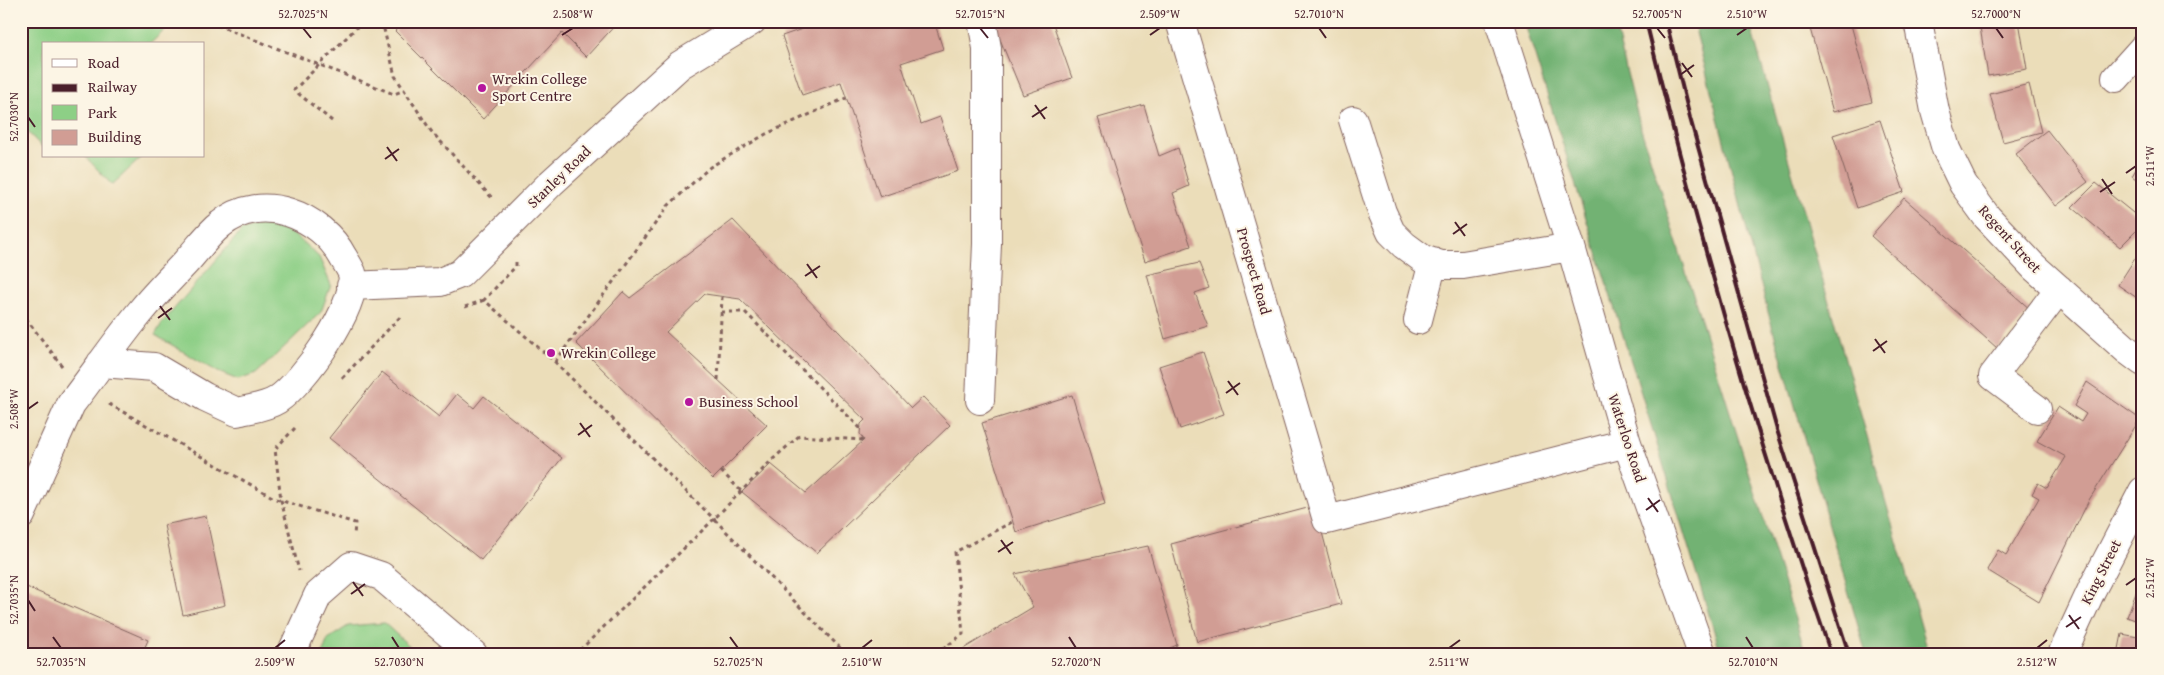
<svg xmlns="http://www.w3.org/2000/svg" width="2164" height="675" font-family="'Gentium Book Plus',serif">
<style>
.green{fill:#8dcf86;stroke:#6c7758}
.forest{fill:#72b273;stroke:#5e684f}
.building{fill:#d19d94}
.lines{fill:none;stroke-linecap:round;stroke-linejoin:round}
.minor-casing{stroke:#82625d;stroke-width:30}
.path{stroke:#82625d;stroke-width:3;stroke-dasharray:4 4;stroke-linecap:butt}
.minor{stroke:#fff;stroke-width:28}
.rail{stroke:#4a1f2b;stroke-width:4}
.ticks{fill:none;stroke:#4a1f2b;stroke-width:2}
.poi-dot{fill:#b5179e;stroke:#fcf5e5;stroke-width:2}
.labels{text-anchor:middle;stroke-width:4;stroke-linejoin:round;paint-order:stroke}
.poi-label{font-size:15px;fill:#4a1f2b;stroke:#fcf5e5;text-anchor:start}
.street-label{font-size:15px;fill:#4a1f2b;stroke:#fcf5e5}
.neatline{fill:none;stroke:#4a1f2b;stroke-width:2}
.ticks-label{font-size:12px;text-anchor:middle;fill:#4a1f2b}
</style>
<rect width="100%" height="100%" fill="#fcf5e5"/>
<filter id="ink" filterUnits="userSpaceOnUse"><feTurbulence type="fractalNoise" baseFrequency=".02" numOctaves="2"/><feDisplacementMap in="SourceGraphic" scale="10" xChannelSelector="R" yChannelSelector="G"/><feConvolveMatrix kernelMatrix="1 2 1 2 8 2 1 2 1" color-interpolation-filters="sRGB"/></filter>
<filter id="wash" filterUnits="userSpaceOnUse"><feTurbulence type="fractalNoise" baseFrequency=".0096" numOctaves="4" result="noise"/><feDisplacementMap in="SourceGraphic" scale="20" xChannelSelector="R" yChannelSelector="G"/><feGaussianBlur stdDeviation="1.12" result="paint"/><feColorMatrix in="noise" values="0 0 0 0 0 0 0 0 0 0 0 0 0 0 0 0 0 1.4 0 .05"/><feComposite in="paint" operator="in"/></filter>
<g filter="url(#wash)">
<rect width="100%" height="100%" fill="#ebddb9"/>
<!-- green -->
<path class="green" d="M21,21h153l-24,23h-106v101l-2,2 -21,-22z
M85,156h58l-31,29z
M272,221l26,17 21,19 12,28 -10,27 -65,62 -18,6 -20,-8 -63,-37 7,-12 80,-93z
M384,623l34,31h-96l6,-15 20,-13z"/>
<!-- forest -->
<path class="forest" d="M1524,21h90l27,108 165,525h-85l-69,-226z
M1693,21h56l180,633h-63l-98,-342z"/>
<g id="blocks">
<!-- building -->
<path class="building" d="M405,21h214l-33,36 -24,-24 -79,86 -88,-88z
M825,21h109l9,28 -42,14 20,61 19,-7 18,54 -78,26 -39,-115 -39,13 -20,-59z
M1014,21h38l20,57 -49,17 -28,-68z
M1825,21h25l22,81 -39,10 -24,-87z
M2013,21h6l8,48 -39,7 -8,-49z
M2029,84l12,48 -38,10 -13,-48z
M1144,105l15,51 19,-8 11,38 -16,7 18,53 -46,15 -47,-143z
M1880,120l24,72 -47,16 -24,-73z
M2047,130l41,52 -32,24 -40,-52z
M2143,157v27l-11,-8z
M2096,183l47,38v3l-23,23 -48,-40z
M1904,198l127,112 -34,38 -126,-112z
M733,220l178,188 12,-11 27,28 -133,128 -75,-61 29,-28 35,29 58,-53 -4,-6 1,-10 4,-4 -125,-121 -35,-5 -39,38 101,93 -54,54 -137,-136 47,-51 7,6z
M2143,246v56l-25,-17z
M1199,263l10,25 -14,5 13,33 -43,13 -18,-64z
M1203,352l21,62 -44,15 -21,-63z
M382,372l57,45 18,-23 17,14 10,-12 78,62 -81,102 -152,-122z
M2087,382l53,37 -51,81 -50,102 -52,-32 11,-20 8,5 33,-57 -7,-4 6,-11 9,5 19,-31 -29,-16 21,-34 23,15 5,-8 -12,-8z
M1072,395l33,109 -89,28 -34,-109z
M1315,506l26,98 -144,38 -26,-98z
M206,516l19,89 -42,10 -19,-90z
M1148,546l29,99 -7,3 3,6h-218l78,-47 -18,-33z
M2143,574v49l-16,-6z
M22,585l126,55 -6,14h-121z
M2122,634l21,4v16h-25z"/>
</g>
</g>
<g filter="url(#ink)">
<use href="#blocks" fill-opacity="0" stroke="#82625d" stroke-width="1"/>
<g class="lines">
<defs>
<path id="minor" d="M1180,21l147,499 300,-77
M1499,21l72,226 56,196 75,211
M1918,21l17,90 11,38 17,35 24,33 47,50 93,83 16,12
M2116,78l27,-30
M1353,120l29,92 9,20 13,13 19,14 18,6h22l108,-18
M351,286l89,-4 20,-8 91,-91 129,-118 72,-44
M1418,320l15,-58
M980,400l7,-156v-196l-5,-27
M2037,409l-44,-33 66,-87
M21,515l50,-111c24,-31 46,-64 71,-94 13,-16 29,-32 43,-47 12,-13 23,-29 36,-39 40,-33 100,-9 122,33 3,5 7,11 9,16 7,32 -49,110 -75,127 -11,7 -28,9 -40,12l-32,-15 -51,-30 -53,-4
M291,654l27,-59 33,-29 30,10 92,78
M2062,654l30,-65 51,-98"/>
</defs>
<!-- minor casing -->
<use href="#minor" class="minor-casing"/>
<!-- path -->
<path class="path" d="M382,21l13,55 36,55 62,68
M217,25l177,69 11,-4
M332,121l-38,-31 69,-69
M516,262v4l-32,34 71,62 159,157 -138,135
M465,307l19,-7
M21,312l41,54
M721,312h24l116,117
M555,362l113,-156 42,-39 56,-33 80,-36
M342,378l60,-63
M718,380l4,-83
M109,404l167,95 79,24 -1,13
M295,428l-20,21 6,51 18,71
M721,471l21,21
M580,650l4,4
M846,654l-132,-135 58,-59 27,-24 65,4
M936,654l27,-20 -8,-82 57,-30"/>
<!-- minor -->
<use href="#minor" class="minor"/>
<!-- rail -->
<path class="rail" d="M1646,21c52,214 113,425 185,633
M1666,21l24,97 87,312 72,224"/>
</g>
</g>
<!-- ticks -->
<path class="ticks" d="M303,28l8,10M980,28l8,10M1319,28l7,10M1657,28l8,10M1996,28l7,10M562,35l11,-7M1150,35l10,-7M1737,35l10,-7M1682,63l10,14M1680,75l14,-10M1035,105l10,14M28,117l7,10M1032,117l15,-10M387,147l10,14M385,159l14,-10M2126,173l10,-7M2102,179l10,15M2100,192l15,-10M1455,222l10,14M1453,234l14,-10M807,264l10,14M805,276l15,-10M160,306l10,14M158,318l14,-10M1875,339l10,14M1873,351l14,-10M1228,381l10,14M1226,393l14,-10M28,409l10,-7M580,423l10,14M578,435l14,-10M1648,498l10,14M1646,510l14,-10M1001,540l10,14M998,552l15,-10M353,582l10,14M2126,585l10,-7M351,594l14,-10M28,600l7,11M2069,615l10,14M2066,627l15,-10M53,637l8,11M392,637l7,11M730,637l8,11M1069,637l7,11M1746,637l7,11M275,648l10,-8M862,648l10,-8M1449,648l11,-8M2037,648l10,-8"/>
<!-- markers -->
<g class="poi-dot">
<circle cx="482" cy="88" r="5"/>
<circle cx="551" cy="353" r="5"/>
<circle cx="689" cy="402" r="5"/>
</g>
<g class="labels">
<!-- poi labels -->
<g class="poi-label">
<text x="492" y="84">Wrekin College<tspan x="492" dy="17">Sport Centre</tspan></text>
<text x="561" y="358">Wrekin College</text>
<text x="699" y="407">Business School</text>
</g>
<!-- street labels -->
<g class="street-label">
<text transform="translate(559 177) rotate(-44)" y="5">Stanley Road</text>
<text transform="translate(2010 239) rotate(48)" y="5">Regent Street</text>
<text transform="translate(1254 271) rotate(74)" y="5">Prospect Road</text>
<text transform="translate(1627 438) rotate(72)" y="5">Waterloo Road</text>
<text transform="translate(2101 572) rotate(-63)" y="5">King Street</text>
</g>
</g>
<!-- margin -->
<rect width="2164" height="675" fill="none" stroke="#fcf5e5" stroke-width="55"/>
<!-- legend -->
<rect x="42" y="42" width="162" height="115" fill="#fcf5e5" stroke="#b59f9b"/>
<rect x="52" y="59" width="25" height="8" fill="#ffffff" stroke="#b59f9b"/>
<text x="88" y="68" font-size="15" fill="#4a1f2b">Road</text>
<rect x="52" y="84" width="25" height="8" fill="#4a1f2b" stroke="#b59f9b"/>
<text x="88" y="92" font-size="15" fill="#4a1f2b">Railway</text>
<rect x="52" y="105" width="25" height="15" fill="#8dcf86" stroke="#b59f9b"/>
<text x="88" y="118" font-size="15" fill="#4a1f2b">Park</text>
<rect x="52" y="130" width="25" height="15" fill="#d19d94" stroke="#b59f9b"/>
<text x="88" y="142" font-size="15" fill="#4a1f2b">Building</text>
<rect x="28" y="28" width="2108" height="620" class="neatline"/>
<g class="ticks-label">
<text x="303" y="18">52.7025°N</text>
<text x="573" y="18">2.508°W</text>
<text x="980" y="18">52.7015°N</text>
<text x="1160" y="18">2.509°W</text>
<text x="1319" y="18">52.7010°N</text>
<text x="1657" y="18">52.7005°N</text>
<text x="1747" y="18">2.510°W</text>
<text x="1996" y="18">52.7000°N</text>
<text transform="translate(14 117) rotate(-90)" y="4">52.7030°N</text>
<text transform="translate(2150 166) rotate(-90)" y="4">2.511°W</text>
<text transform="translate(14 409) rotate(-90)" y="4">2.508°W</text>
<text transform="translate(2150 578) rotate(-90)" y="4">2.512°W</text>
<text transform="translate(14 600) rotate(-90)" y="4">52.7035°N</text>
<text x="61" y="666">52.7035°N</text>
<text x="275" y="666">2.509°W</text>
<text x="399" y="666">52.7030°N</text>
<text x="738" y="666">52.7025°N</text>
<text x="862" y="666">2.510°W</text>
<text x="1076" y="666">52.7020°N</text>
<text x="1449" y="666">2.511°W</text>
<text x="1753" y="666">52.7010°N</text>
<text x="2037" y="666">2.512°W</text>
</g>
</svg>
